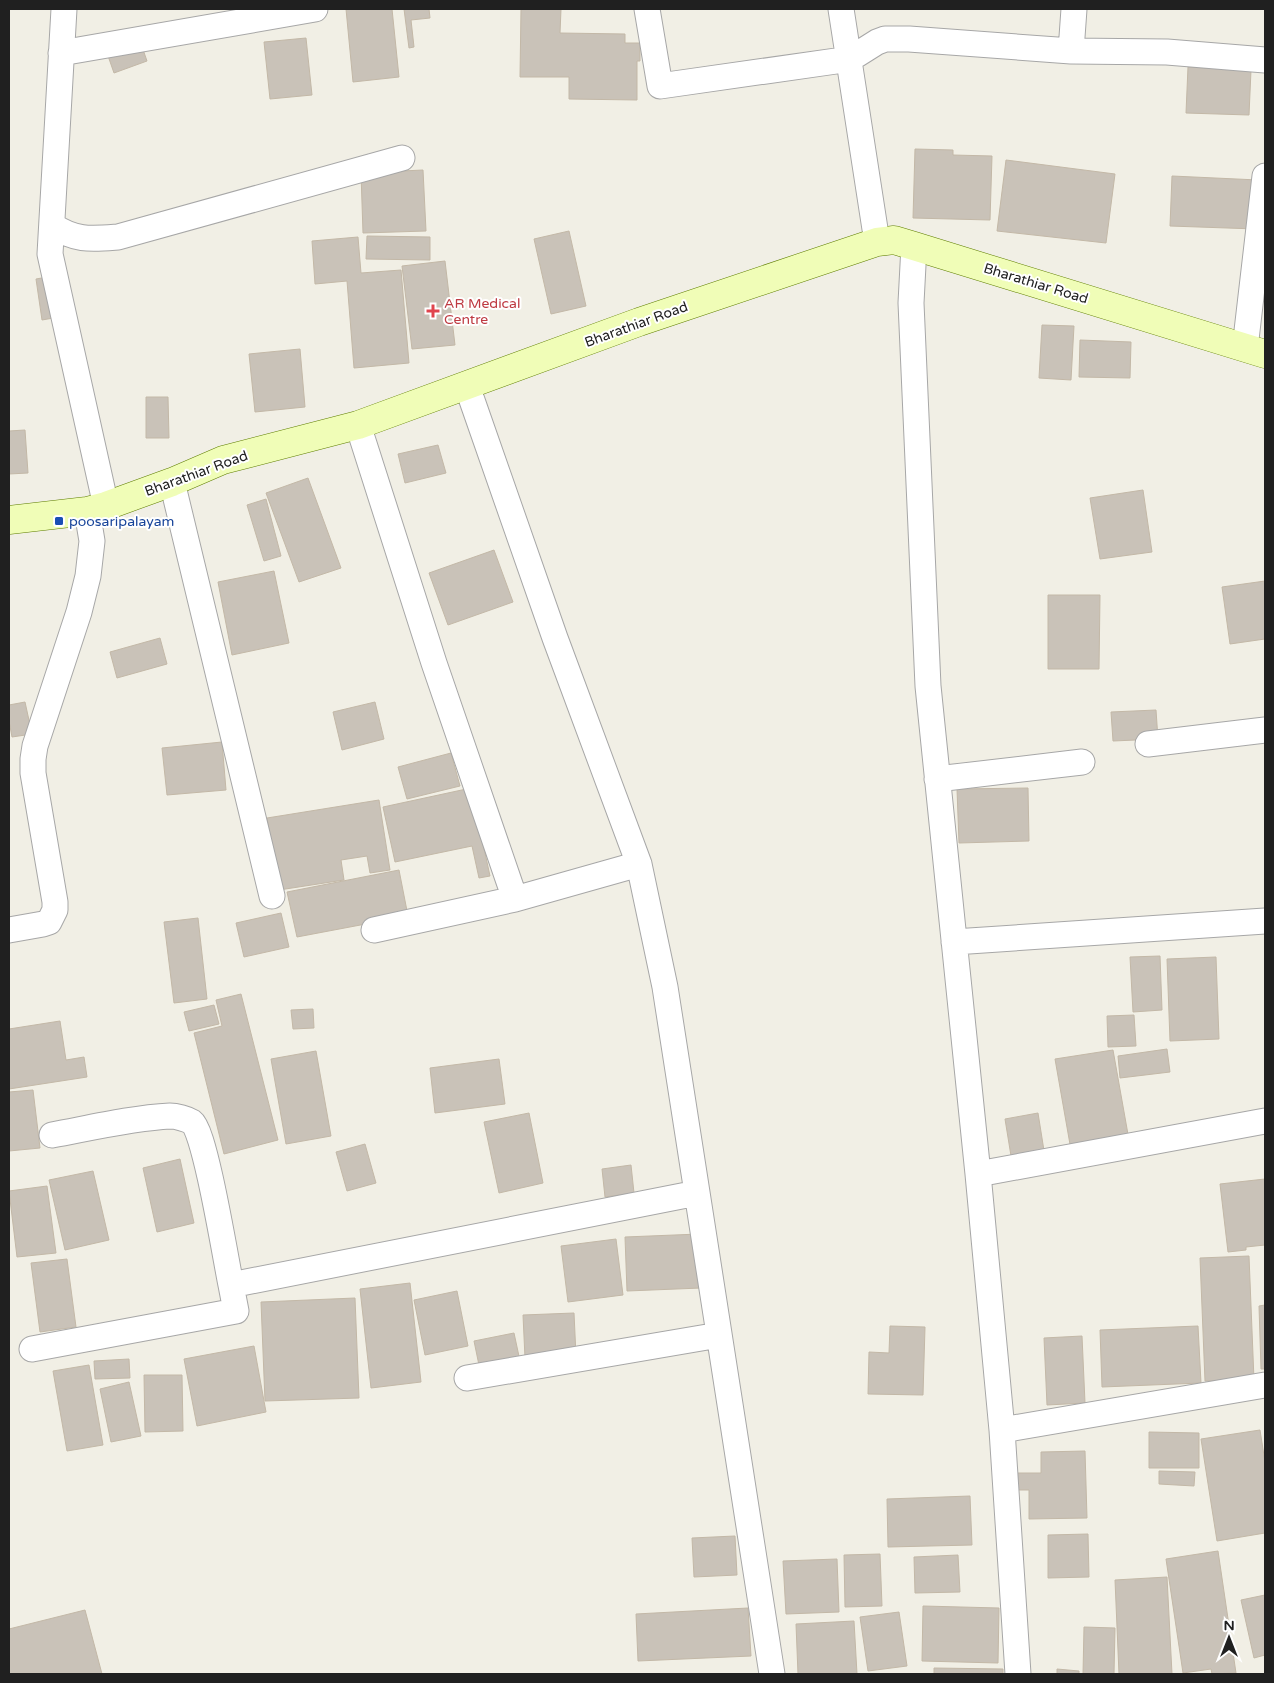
<svg xmlns="http://www.w3.org/2000/svg" width="1274" height="1683" font-family="'Varela Round',sans-serif">
<style>
.building{fill:#c9c2b8;stroke:#c3b8a7}
.lines{fill:none;stroke-linecap:round;stroke-linejoin:round}
.street-casing{stroke:#a7a7a7;stroke-width:27}
.secondary-casing{stroke:#5e7d00;stroke-width:29}
.street{stroke:#fff;stroke-width:25}
.secondary{stroke:#f0fdb7;stroke-width:28}
.health-dot{fill:#e0444e;stroke:#fff;stroke-width:2}
.transit-dot{fill:#1a4fb4;stroke:#fff;stroke-width:2}
.labels{text-anchor:middle;stroke-width:4;stroke-linejoin:round;paint-order:stroke}
.street-label{font-size:14px;fill:#202020;stroke:#fff}
.health-label{font-size:14px;fill:#be3a42;stroke:#fff;text-anchor:start}
.transit-label{font-size:14px;fill:#164399;stroke:#fff;text-anchor:start}
</style>
<rect width="100%" height="100%" fill="#f1efe5"/>
<!-- building -->
<path class="building" d="M346,9h46l7,68 -46,5z
M404,9h25l1,9 -19,2 3,27 -5,1z
M521,9h40l-1,24 65,1v9h15v18h-3v39l-68,-1v-22h-49z
M306,38l6,57 -42,4 -6,-57z
M140,41l7,20 -33,12 -7,-20z
M1188,67l63,3 -2,45 -63,-2z
M915,149l38,1v5l39,1 -2,64 -77,-2z
M1006,160l109,14 -9,69 -109,-12z
M423,170l3,61 -63,2 -2,-60z
M1172,176l86,4 -2,49 -86,-3z
M569,231l17,75 -35,8 -17,-75z
M367,236l63,1v23l-64,-1z
M358,237l3,36 40,-3 8,93 -55,5 -7,-87 -32,3 -3,-43z
M445,261l10,84 -43,4 -10,-83z
M53,276l6,41 -17,3 -6,-41z
M1042,325l32,1 -3,54 -32,-2z
M1080,340l51,2 -1,36 -51,-1z
M300,349l5,58 -50,5 -6,-58z
M146,397h22l1,41h-23z
M25,430l3,43 -19,1v-43z
M438,445l8,28 -41,10 -7,-29z
M308,478l33,90 -42,14 -33,-89z
M1143,490l9,62 -52,7 -10,-61z
M266,499l15,57 -17,5 -17,-56z
M494,550l19,52 -65,23 -19,-52z
M274,571l15,72 -57,12 -14,-73z
M1265,581v58l-35,5 -8,-57z
M1048,595h52l-1,74h-51z
M160,638l7,26 -50,14 -7,-26z
M25,702l7,32 -20,3 -3,-16v-16z
M375,702l9,37 -42,11 -9,-38z
M1156,710l2,29 -45,2 -2,-29z
M222,742l4,48 -59,5 -5,-47z
M451,753l9,33 -53,13 -9,-32z
M471,788l19,88 -11,2 -7,-32 -77,16 -12,-55z
M1028,788l1,53 -70,2 -2,-54z
M379,800l11,70 -20,3 -3,-17 -26,4 3,20 -65,10 -12,-72z
M399,870l9,46 -111,21 -10,-45z
M281,913l8,34 -45,10 -8,-34z
M198,918l9,81 -33,4 -10,-81z
M1160,956l2,54 -29,2 -3,-55z
M1216,957l3,82 -49,2 -3,-82z
M241,994l37,146 -54,14 -30,-121 28,-7 -6,-26z
M214,1005l5,19 -30,7 -5,-19z
M313,1009l1,19 -21,1 -2,-19z
M1134,1015l2,31 -28,1 -1,-31z
M60,1021l6,39 18,-3 3,20 -78,12v-60z
M1167,1049l3,23 -50,6 -2,-22z
M1113,1050l16,90 -58,10 -16,-91z
M316,1051l15,85 -45,8 -15,-85z
M499,1059l6,45 -70,9 -5,-45z
M33,1090l7,58 -31,3v-59z
M529,1113l14,70 -44,10 -15,-71z
M1038,1113l7,44 -33,5 -7,-43z
M365,1144l11,39 -29,8 -11,-39z
M180,1159l14,64 -37,9 -14,-64z
M631,1165l3,28 -29,4 -3,-28z
M93,1171l16,69 -44,10 -16,-70z
M1265,1179v66l-19,2v3l-18,2 -8,-68z
M47,1186l9,67 -39,4 -8,-66z
M699,1234l2,54 -74,3 -2,-54z
M616,1239l7,56 -55,7 -7,-56z
M1249,1256l5,124 -49,1 -5,-123z
M67,1259l9,68 -36,5 -9,-69z
M410,1283l11,99 -50,6 -11,-99z
M457,1291l11,55 -43,9 -11,-55z
M355,1298l4,100 -94,3 -4,-99z
M1265,1305v64h-4l-2,-63z
M574,1313l2,43 -51,2 -2,-43z
M890,1326l35,1 -2,68 -55,-1 1,-42 20,1z
M1198,1326l3,57 -99,4 -2,-57z
M514,1333l6,28 -40,9 -6,-29z
M1082,1336l3,67 -38,2 -3,-67z
M254,1346l12,66 -69,14 -13,-67z
M129,1359l1,19 -35,1 -1,-18z
M89,1365l14,80 -36,6 -14,-80z
M144,1375h38l1,56 -38,1z
M129,1382l12,54 -30,6 -11,-53z
M1260,1430l5,32v71l-48,8 -16,-102z
M1149,1432l50,1v35h-50z
M1085,1451l2,67 -58,1v-29h-17v-17h29v-21z
M1159,1471l36,1 -1,14 -35,-2z
M970,1496l2,49 -84,2 -1,-48z
M1088,1534l1,43 -41,1v-43z
M735,1536l2,39 -43,2 -2,-39z
M1218,1551l18,122 -24,1 -1,-5 -28,4 -17,-114z
M880,1554l2,52 -37,1 -1,-52z
M958,1555l2,37 -45,1 -1,-36z
M837,1559l2,53 -53,2 -3,-53z
M1167,1577l5,97h-53l-4,-94z
M1265,1595v60l-11,3 -13,-58z
M923,1606l76,2 -1,55 -76,-2z
M748,1608l3,48 -113,5 -2,-47z
M85,1610l17,64h-93v-45z
M899,1612l8,54 -39,5 -8,-54z
M854,1621l3,53h-59l-2,-50z
M1084,1627l31,1 -1,46h-31z
M934,1668l69,1v5h-69z
M1057,1669l22,2v3h-22z"/>
<g class="lines">
<defs>
<path id="street" d="M64,9l-14,245 56,252
M647,9l13,77 190,-27 27,-17 8,-3h24l162,12 96,1 98,8
M841,9l36,233
M1071,51l3,-42
M61,53l254,-44
M52,225c23,16 39,14 66,12l284,-79
M914,246l-3,57 17,383 50,488 24,256
M1245,348l20,-172
M467,386l88,252 84,226 26,123 107,687
M358,425l76,238 81,236
M172,482l100,414
M1148,744l117,-14
M937,779l145,-17
M9,930l34,-6 6,-2 6,-12v-8l-22,-129v-14l2,-13 44,-134 9,-36 4,-35 -5,-30
M374,930l141,-31 124,-35
M954,942l311,-21
M52,1135c38,-7 80,-17 118,-19 6,0 17,3 22,6 13,9 34,139 39,163
M978,1174l287,-53
M32,1349l204,-38 -5,-26 466,-92
M467,1378l252,-43
M1018,1674l-16,-244 263,-45"/>
<path id="secondary" d="M9,520l78,-9 19,-5 66,-24 51,-22 135,-35 281,-103 238,-80 17,-2 20,6 351,108"/>
</defs>
<!-- street casing -->
<use href="#street" class="street-casing"/>
<!-- secondary casing -->
<use href="#secondary" class="secondary-casing"/>
<!-- street -->
<use href="#street" class="street"/>
<!-- secondary -->
<use href="#secondary" class="secondary"/>
</g>
<!-- markers -->
<path class="health-dot" d="M430.5 303.5h5v5h5v5h-5v5h-5v-5h-5v-5h5z"/>
<rect class="transit-dot" x="54" y="516" width="10" height="10" rx="2.5"/>
<g class="labels">
<!-- street labels -->
<g class="street-label">
<text transform="translate(1036 283) rotate(17)" y="5">Bharathiar Road</text>
<text transform="translate(636 324) rotate(-20)" y="5">Bharathiar Road</text>
<text transform="translate(196 473) rotate(-20)" y="5">Bharathiar Road</text>
</g>
<!-- health labels -->
<g class="health-label">
<text x="444" y="308">AR Medical<tspan x="444" dy="16">Centre</tspan></text>
</g>
<!-- transit labels -->
<g class="transit-label">
<text x="69" y="526">poosaripalayam</text>
</g>
</g>
<!-- border -->
<rect width="1274" height="1683" fill="none" stroke="#202020" stroke-width="20"/>
<!-- north arrow -->
<g transform="translate(1229 1638)" stroke="#ffffff" stroke-width="4" paint-order="stroke">
<path d="M0-4L9 19L0 12L-9 19Z" fill="#202020"/>
<text y="-8" font-size="14" font-weight="bold" text-anchor="middle" fill="#202020">N</text>
</g>
</svg>
